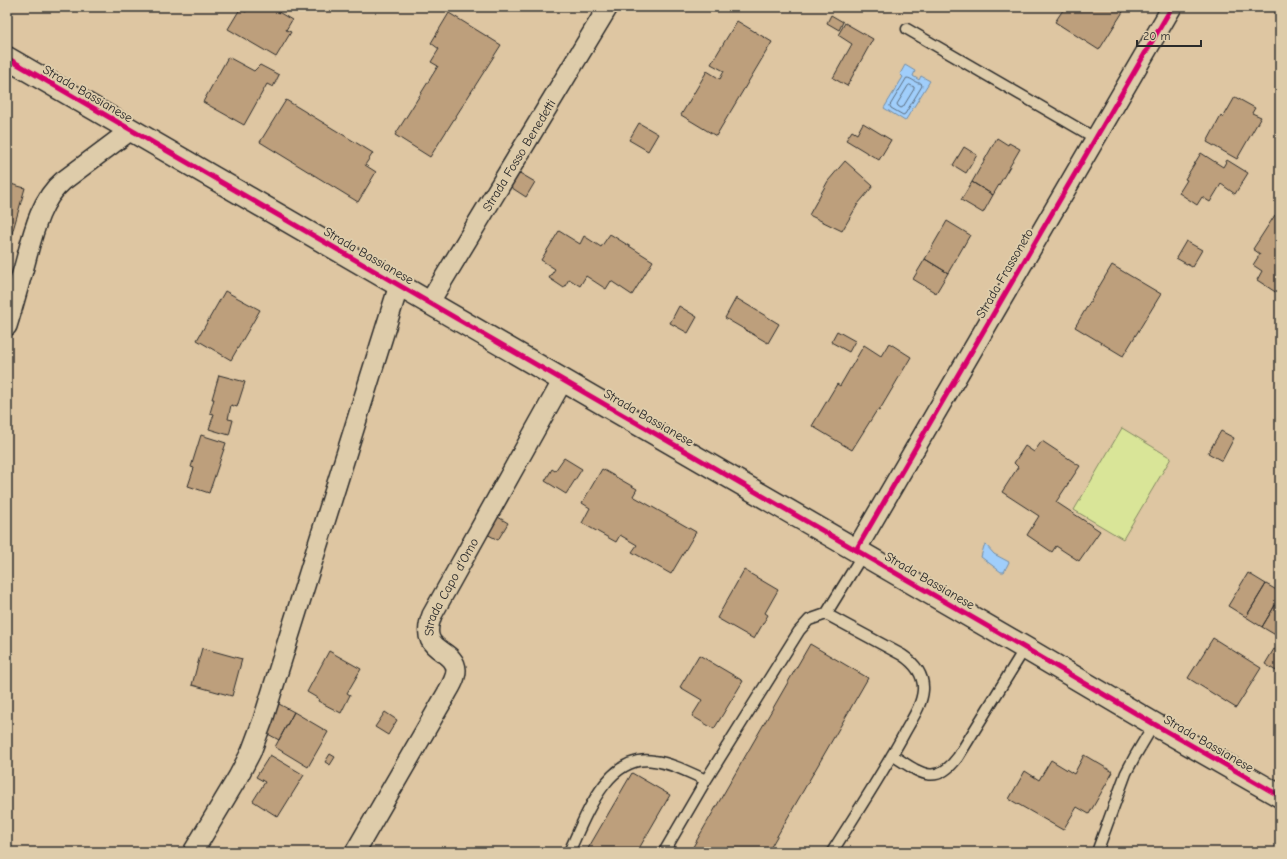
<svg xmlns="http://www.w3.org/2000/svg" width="1287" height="859" font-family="'Comic Neue',sans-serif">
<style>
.green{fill:#d9e598;stroke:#828862}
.water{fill:#a0cefb;stroke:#718da8}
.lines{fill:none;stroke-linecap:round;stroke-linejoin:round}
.shore{stroke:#5a6c7e;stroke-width:1}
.building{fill:#bd9f7c;stroke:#2b2b2b}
.service-casing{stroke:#2b2b2b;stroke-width:13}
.minor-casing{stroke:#2b2b2b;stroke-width:22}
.tertiary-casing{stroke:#2b2b2b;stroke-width:25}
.service{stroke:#deccaa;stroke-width:10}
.minor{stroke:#deccaa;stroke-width:19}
.tertiary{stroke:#deccaa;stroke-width:22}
.cycleway-casing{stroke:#deccaa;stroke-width:8}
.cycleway{stroke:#d6006c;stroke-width:5}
.labels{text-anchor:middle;stroke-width:4;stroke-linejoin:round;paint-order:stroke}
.street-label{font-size:13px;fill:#2b2b2b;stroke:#deccaa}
</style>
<rect width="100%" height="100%" fill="#dec6a2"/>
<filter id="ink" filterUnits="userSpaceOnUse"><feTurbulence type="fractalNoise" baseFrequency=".025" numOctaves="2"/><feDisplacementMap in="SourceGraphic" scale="8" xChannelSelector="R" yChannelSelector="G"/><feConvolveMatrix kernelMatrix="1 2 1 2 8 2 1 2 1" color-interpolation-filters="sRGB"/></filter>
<g filter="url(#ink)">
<!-- green -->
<path class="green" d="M1122,428l49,30 -48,81 -49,-29z"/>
<!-- water -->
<path class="water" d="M905,65l10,6 -2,5 6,4 2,-4 9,5 -25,40 -21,-13 19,-31 -3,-3z
M986,545l8,9 15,8 -5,10h-3l-20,-15 3,-11z"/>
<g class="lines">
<!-- shore -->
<path class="shore" d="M907,78c5,0 9,6 14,5l1,3 -17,28 -2,1 -12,-7 -1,-2z
M910,85l4,2v2l-11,18 -2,1 -3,-2 -1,-2 11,-18z"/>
</g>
<!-- building -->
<path class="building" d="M249,7h21l22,13 -6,10 5,2 -15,25 -48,-28 12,-20 6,3z
M1065,7h61l-27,43 -44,-28z
M1269,7h11v7z
M449,13l52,32 -71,112 -35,-22 43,-69 -7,-4 8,-13 -8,-6z
M831,15l12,7 -4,8 -12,-7z
M1280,18v11l-5,-3z
M737,21l35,21 -56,94 -35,-21 26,-44 13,8 4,-8 -13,-7z
M845,23l28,16 -26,47 -14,-8 19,-34 -14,-9z
M228,57l26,14 6,-6 19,10 -6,12 -6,-3 -23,41 -41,-23z
M1235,97l20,11 -3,5 9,4 -24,42 -30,-17 14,-26 2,2z
M286,100l87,53 -8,12 11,7 -18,30 -98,-60z
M639,123l19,11 -10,17 -19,-11z
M863,123l28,17 -12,20 -33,-20 6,-9 5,3z
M997,138l11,7 1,-2 11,6 -27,46 -21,-13z
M964,147l13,8 -11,18 -13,-8z
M1201,153l22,14 4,-7 21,13 -13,21 -14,-10 -11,18 -8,-5 -5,8 -18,-12 8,-13 -2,-1z
M845,161l28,25 -15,18 -16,27 -33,-16 19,-34z
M518,172l17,10 -9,15 -17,-11z
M972,182l21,13 -10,18 -22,-13z
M7,183l18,5 -18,63z
M1275,215l5,3v77l-23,-15 5,-9 -9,-6 7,-11 -7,-5z
M947,221l23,14 -22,38 -23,-14z
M559,231l21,13 4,-8 17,11 9,-13 43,27 -21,34 -21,-14 -5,8 -20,-13 -6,10 -11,-7 -5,9 -15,-10 6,-9 -14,-9z
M1186,241l16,9 -10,17 -16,-9z
M925,259l23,14 -12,20 -23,-14z
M1112,265l49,29 -38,62 -48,-29z
M225,291l35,19 -29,50 -34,-20z
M736,298l43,26 -11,19 -43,-25z
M679,306l18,11 -9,16 -18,-10z
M837,331l18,10 -6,11 -18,-10z
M889,343l22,14 -32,54 -2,-1 -25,40 -40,-24 25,-42 3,2 24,-41 17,11z
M219,375l26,7 -8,25 -6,-2 -3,14 5,1 -4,15 -20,-6 5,-15 -4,-1 4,-14h-2z
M1221,431l13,7 -12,23 -14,-8z
M201,435l25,8 -17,50 -21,-7 6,-18 -3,-1z
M1042,441l38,25 -24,36 44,29 -21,30 -23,-15 -4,6 -25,-17 12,-19 -37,-24 16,-25 -4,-4 11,-17 9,6z
M564,458l18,11 -16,25 -21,-13 7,-12 3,2z
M602,469l35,20 -4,7 63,36 -25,42 -39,-22 5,-7 -17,-10 -4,7 -34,-19 8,-15 -8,-5z
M493,514l15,9 -10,17 -15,-8z
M744,570l34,20 -13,23 3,2 -14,24 -37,-21z
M1248,573l18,11 -20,33 -18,-11z
M1266,584l14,8v5l-18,30 -16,-10z
M1280,597v38l-1,2 -17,-10z
M1213,638l48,30 -25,40 -48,-30z
M810,644l58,34 -100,174h-78z
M202,648l40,11 -10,37 -40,-11z
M1274,649l6,4v11l-4,7 -11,-7z
M329,651l32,18 -14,24 3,2 -9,18 -23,-12 1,-2 -12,-7z
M699,655l44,26 -29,48 -22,-13 10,-16 -22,-13z
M279,704l15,8 -15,28 -13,-7 8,-15 -2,-1z
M294,712l34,20 -20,35 -33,-20z
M385,712l12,8 -9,15 -13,-8z
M330,754l5,3 -5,8 -5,-3z
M270,755l34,20 -26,42 -25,-16 12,-19 -9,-5z
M1084,755l29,17 -24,42 -12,-7 -14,23 -54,-31 16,-28 14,9 12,-20 23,14z
M632,773l38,22 -33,57h-51z"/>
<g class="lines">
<defs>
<path id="service" d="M907,29l188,109
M826,614l76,41c12,8 22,20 21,35 -1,15 -11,29 -18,42 -22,41 -48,80 -73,120
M892,755c27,17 43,33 66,2l67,-109
M569,852c16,-34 38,-99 85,-91 18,2 36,12 52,19
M664,852l42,-72 93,-149 10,-11 17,-6 37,-60
M1097,852l29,-79 9,-17 19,-32"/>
<g id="minor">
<path id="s1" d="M429,303l179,-296"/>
<path d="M7,326c6,-19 11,-39 17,-59 8,-29 15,-66 39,-86l68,-51"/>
<path d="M856,550l316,-543"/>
<path d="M193,852l45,-75 13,-25 12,-32 136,-435"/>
<path id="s2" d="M355,852l92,-159c4,-7 9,-15 9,-23 -1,-23 -39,-16 -24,-55l131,-235"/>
</g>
<path id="tertiary" d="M7,58l1018,590 129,76 126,72"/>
</defs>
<!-- service casing -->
<use href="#service" class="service-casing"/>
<!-- minor casing -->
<use href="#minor" class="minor-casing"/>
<!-- tertiary casing -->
<use href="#tertiary" class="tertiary-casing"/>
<!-- service -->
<use href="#service" class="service"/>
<!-- minor -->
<use href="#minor" class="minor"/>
<!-- tertiary -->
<use href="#tertiary" class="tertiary"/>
<defs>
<path id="cycleway" d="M7,58l1018,590 129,76 126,72
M856,550l316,-543"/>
</defs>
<!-- cycleway casing -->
<use href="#cycleway" class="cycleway-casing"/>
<!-- cycleway -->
<use href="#cycleway" class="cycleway"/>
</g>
</g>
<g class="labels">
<!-- street labels -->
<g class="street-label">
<text transform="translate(88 93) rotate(30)" y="5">Strada Bassianese</text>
<text dy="5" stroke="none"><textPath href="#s1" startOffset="173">Strada Fosso Benedetti</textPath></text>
<text transform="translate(369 255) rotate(30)" y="5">Strada Bassianese</text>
<text transform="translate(1004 273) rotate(-60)" y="5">Strada Frassoneto</text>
<text transform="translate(649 417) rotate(30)" y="5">Strada Bassianese</text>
<text transform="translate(930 580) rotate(30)" y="5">Strada Bassianese</text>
<text dy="5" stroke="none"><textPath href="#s2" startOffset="308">Strada Capo d'Omo</textPath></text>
<text transform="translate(1209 743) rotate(30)" y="5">Strada Bassianese</text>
</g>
</g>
<!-- margin -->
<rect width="1287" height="859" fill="none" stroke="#deccaa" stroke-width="24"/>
<rect x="12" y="12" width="1263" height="835" fill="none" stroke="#2b2b2b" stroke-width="1.5" filter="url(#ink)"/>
<!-- scale -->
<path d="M1137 40v6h64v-6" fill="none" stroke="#2b2b2b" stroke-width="2"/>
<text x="1143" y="40" font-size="12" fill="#2b2b2b" stroke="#deccaa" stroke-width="3" paint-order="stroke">20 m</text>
</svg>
